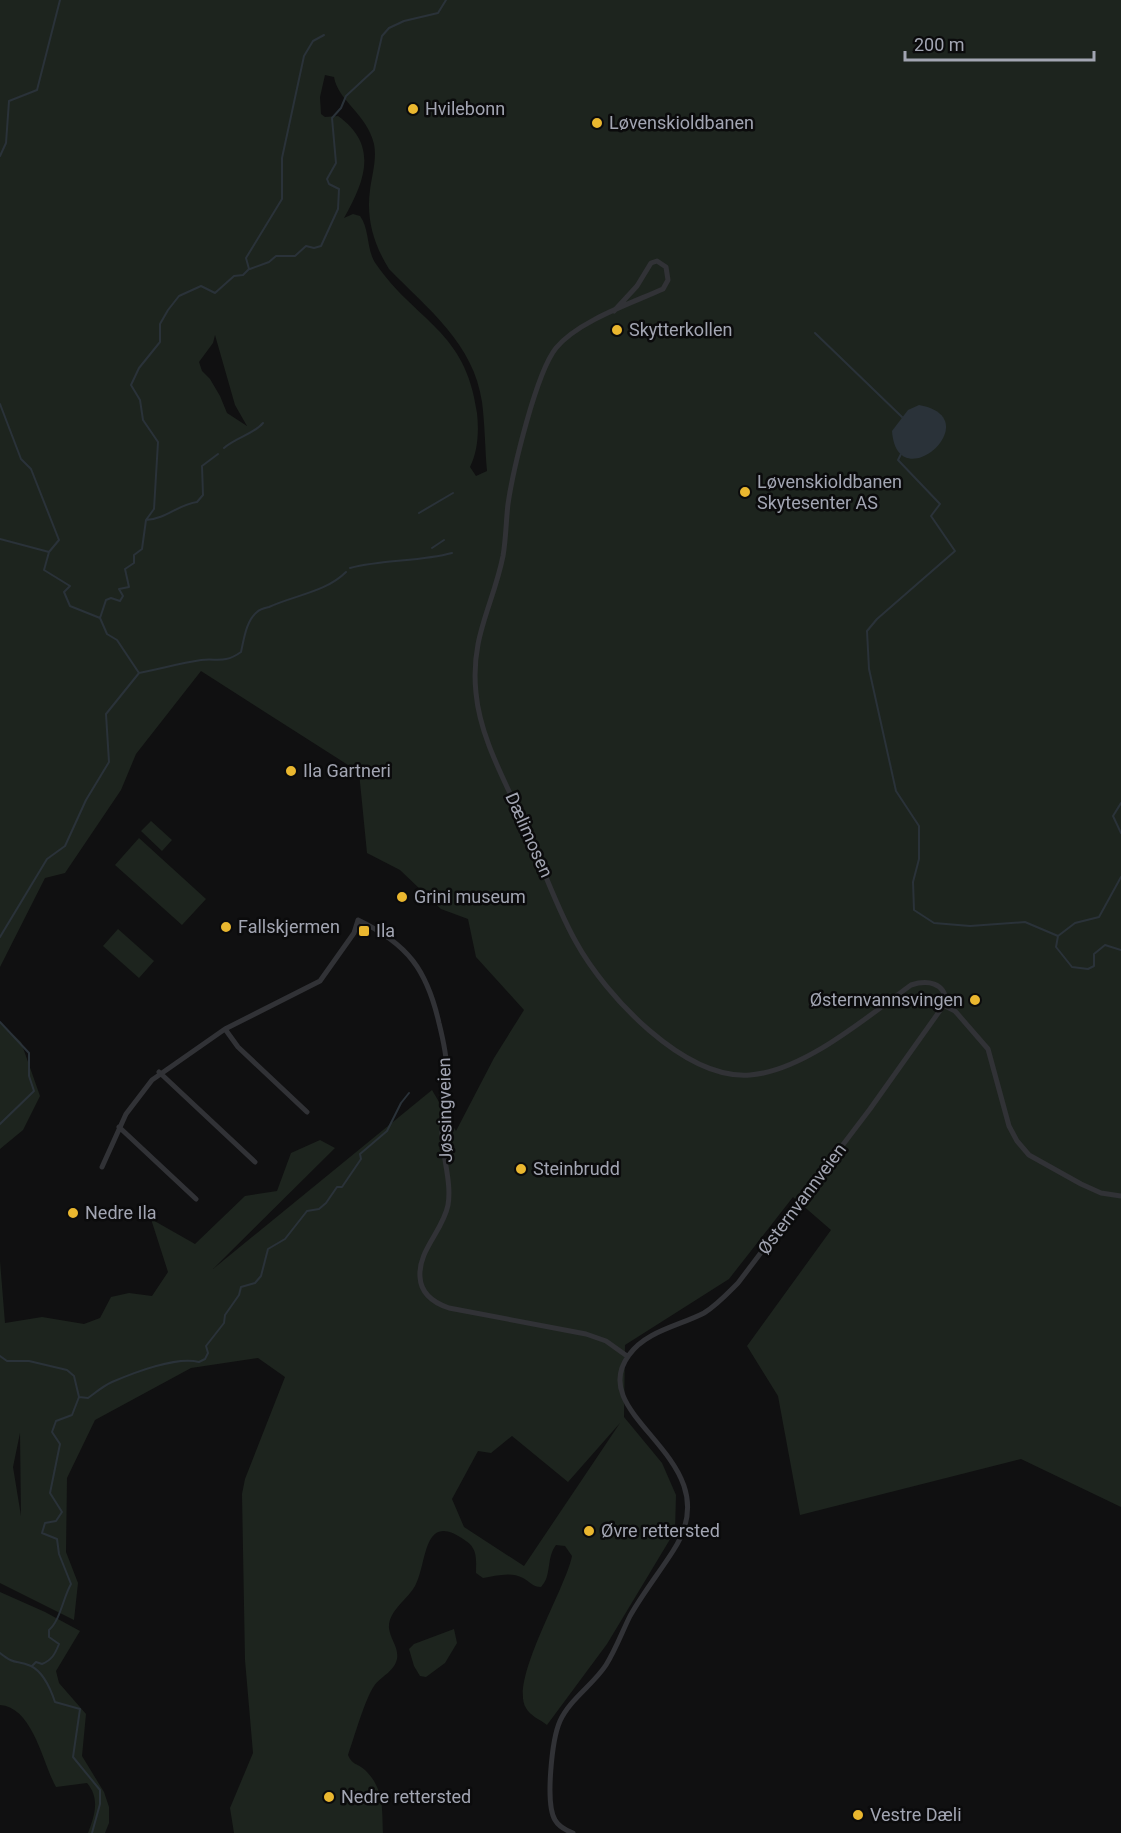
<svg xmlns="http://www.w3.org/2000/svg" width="1121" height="1833" font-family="Roboto,sans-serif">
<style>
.green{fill:#1d241e;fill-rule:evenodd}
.water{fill:#2a3239}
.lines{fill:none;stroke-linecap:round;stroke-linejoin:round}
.stream{stroke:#2a3239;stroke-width:2}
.minor{stroke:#313236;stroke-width:5}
.poi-dot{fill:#eab72f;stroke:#0b0b0c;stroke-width:2}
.labels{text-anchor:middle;stroke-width:5;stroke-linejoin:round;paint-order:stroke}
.poi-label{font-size:18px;fill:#a2a5b2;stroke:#0b0b0c;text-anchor:start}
.street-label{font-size:18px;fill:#a2a5b2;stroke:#0b0b0c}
</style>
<rect width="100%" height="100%" fill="#101011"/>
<!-- green -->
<path class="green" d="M0,0h1121v1507l-100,-48 -221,56 -22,-119 -31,-50 84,-116 -38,-33 -64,82 -104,66 -1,72 38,46 14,32 -1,36 -68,113 -60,81c-6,-5 -17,-9 -21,-17 -17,-27 40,-120 46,-152l-7,-10 -9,-1c-10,13 -4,31 -15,42 -8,0 -11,-5 -18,-9 -12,-7 -28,-2 -40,0l-7,-5c0,-13 2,-24 -10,-32 -44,-32 -38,21 -51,45 -7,13 -27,25 -26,42 1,11 10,19 8,31 -3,13 -16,17 -23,27 -9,13 -20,52 -26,69 4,10 9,8 17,15 19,18 17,39 18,63h-149l-4,-25 23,-55 -8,-93 -3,-166 3,-15 40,-102 -27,-19 -67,10 -96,52 -28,58 -1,74 12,31 -4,37 -74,-37v-322l5,62 37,-6 42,7 16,-6 11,-21 18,-4 23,3 16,-24 -17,-53 44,25 50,-48 32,-5 14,-38 29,-13 15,8 -122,121 219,-179 24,41 38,-73 30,-48 -48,-53 -8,-38 -27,-10 -41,-39 -33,-17 -8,-81 -158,-101 -65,83 -15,36 -56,83 -20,5 -45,89zM325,75l9,2c4,24 33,37 40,67 3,15 -2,31 -4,46 -4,29 4,55 19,79 39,40 85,75 93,133 3,23 3,47 5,69l-11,5 -6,-9c8,-16 9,-36 7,-54 -11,-83 -61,-91 -101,-149 -10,-14 -6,-35 -16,-48l-7,-2 -9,4c21,-37 35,-73 -6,-102l-13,1 -4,-3 -1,-17zM215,335l20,70 12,21 -20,-13 -7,-17 -10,-17 -8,-8 -3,-9 14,-19zM620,1423l-96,143 -60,-39 -12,-28 26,-48 13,2 21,-17 56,46zM20,1433l1,83 -8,-49z
M151,821l21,19 -10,11 -21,-20z
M139,838l67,61 -24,26 -67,-60z
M118,929l36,32 -15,17 -36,-32z
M0,1022l21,20 19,54 -17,34 -23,19z
M0,1592l45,20 35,19 -24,40 3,12 27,31 -4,42 22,36 5,15v16l-4,10h-17c7,-18 12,-35 -1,-50l-31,4c-13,-23 -23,-80 -56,-82z
M454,1629l3,14 -12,20 -19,14 -6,-1 -6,-10 -5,-17 5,-5z"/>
<!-- water -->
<path class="water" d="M919,405c72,13 -22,96 -27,26l16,-21z"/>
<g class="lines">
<!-- stream -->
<path class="stream" d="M0,156l6,-13 3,-42 28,-11 23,-90
M250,269l19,-7 7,-6h19l11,-10 8,2 7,-2 17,-37 1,-20 -10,-5 -2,-5 9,-16 -4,-45 9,-10 5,-12 28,-26 8,-34 7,-8 15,-7 34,-8 8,-13
M815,333l87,84
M0,404l21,55 10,10 28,71 -10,12 -5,18 26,16 -6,6 6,14 30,12 7,16 10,6 22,33 -33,41 3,48 -23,38 -21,46 -18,13 -47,78
M224,448c13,-11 30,-14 39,-25
M901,454l-3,6 42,44 -9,12 24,35 -78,68 -10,12 2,38 27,122 23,35v33l-6,23 1,28 20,13 36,3 55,-4 33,14
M419,513l34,-20
M146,520c20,-1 33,-16 51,-18l6,-7 -1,-29 16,-12
M0,539l49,13
M432,548l12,-8
M350,568c34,-9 69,-6 102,-15
M100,618l6,-18 5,-2 9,3 3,-5 -4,-7 10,-2 -4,-18 9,-6v-8l8,-6 4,-29 8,-11 4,-67 -15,-22 -3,-20 -9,-15 8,-17 21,-26v-18l8,-14 11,-14 22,-10 14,7 19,-17 9,-1 6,-6 -3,-11 36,-59v-41l22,-102 9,-15 11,-6
M139,673c21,-4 41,-10 62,-13 16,-2 23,4 40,-8 3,-13 5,-31 16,-40 3,-3 8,-4 12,-5 26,-12 57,-15 77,-35
M1121,803l-8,13 8,17
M1121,877l-22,40 -24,6 -17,13 -2,11 16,20 16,2 6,-3v-12l11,-9 16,5
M0,1022l29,31v23l5,15 -34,33
M0,1356l7,5h22l38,9 7,6 5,21
M79,1397l9,1c7,-5 15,-12 24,-16 21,-9 65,-26 87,-20l6,-3 3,-6 -2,-7 18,-23 1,-8 14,-20 2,-8 14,-4 6,-7 7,-27 17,-10 22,-28 12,-2 7,-6 11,-16h5l19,-28 -1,-5 27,-23 14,-28 8,-10
M0,1653c16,13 16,6 31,13 12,6 20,24 24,36l25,7 -7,48 27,33v14l-8,29
M32,1666l4,-4 6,2c10,-4 13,-10 17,-20l-10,-7v-7c11,-9 14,-32 22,-46l-12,-30 -2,-15 -15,-6 3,-10 11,-2 6,-9 -12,-19 10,-49 -8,-12 4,-11 16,-6 7,-18"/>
<!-- minor -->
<path class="minor" d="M945,1006l10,5 33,38 21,77 8,15 12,14 52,29 20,9 20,3
M225,1029l13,18 69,65
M159,1072l96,90
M119,1127l77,72
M102,1167l24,-53 26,-34 73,-51 95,-48 34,-48 4,-13c50,24 69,50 81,103 4,16 8,33 8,50 -1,20 -4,40 -5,59 0,24 10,50 6,73 -5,26 -30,45 -28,72 1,17 14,26 29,31l137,26 20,7 21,15
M573,1833c-8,-3 -14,-6 -18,-13 -10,-17 -3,-81 5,-99 10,-22 33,-36 46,-56 10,-16 16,-33 24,-49 13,-23 29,-43 43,-65 61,-93 -91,-133 -44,-196 17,-24 50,-29 75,-42 13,-8 23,-19 34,-30l132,-174 76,-107c-1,-20 -19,-22 -35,-17 -44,32 -107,86 -161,90 -66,5 -145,-80 -174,-133 -22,-39 -36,-83 -54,-123 -18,-40 -42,-82 -46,-126 -6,-56 17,-87 27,-137 3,-17 3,-35 5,-52 5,-34 28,-131 48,-156 22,-27 76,-45 107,-59l5,-9 -2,-13 -9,-6 -6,2 -14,23 -23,25"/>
</g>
<!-- markers -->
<g class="poi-dot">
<circle cx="413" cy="109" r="6"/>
<circle cx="597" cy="123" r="6"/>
<circle cx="617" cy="330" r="6"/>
<circle cx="745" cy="492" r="6"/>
<circle cx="291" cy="771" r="6"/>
<circle cx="402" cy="897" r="6"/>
<circle cx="226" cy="927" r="6"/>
<rect x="358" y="925" width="12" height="12" rx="3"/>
<circle cx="975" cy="1000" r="6"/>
<circle cx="521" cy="1169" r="6"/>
<circle cx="73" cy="1213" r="6"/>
<circle cx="589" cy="1531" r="6"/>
<circle cx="329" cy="1797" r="6"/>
<circle cx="858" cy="1815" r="6"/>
</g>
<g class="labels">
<!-- poi labels -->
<g class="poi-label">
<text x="425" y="115">Hvilebonn</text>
<text x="609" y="129">Løvenskioldbanen</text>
<text x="629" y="336">Skytterkollen</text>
<text x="757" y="488">Løvenskioldbanen<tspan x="757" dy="21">Skytesenter AS</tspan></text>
<text x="303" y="777">Ila Gartneri</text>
<text x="414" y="903">Grini museum</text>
<text x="238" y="933">Fallskjermen</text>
<text x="376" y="937">Ila</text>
<text x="963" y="1006" text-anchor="end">Østernvannsvingen</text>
<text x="533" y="1175">Steinbrudd</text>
<text x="85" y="1219">Nedre Ila</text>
<text x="601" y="1537">Øvre rettersted</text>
<text x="341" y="1803">Nedre rettersted</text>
<text x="870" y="1821">Vestre Dæli</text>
</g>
<!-- street labels -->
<g class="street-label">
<text transform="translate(529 835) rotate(66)" y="6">Dælimosen</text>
<text transform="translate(445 1110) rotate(-91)" y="6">Jøssingveien</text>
<text transform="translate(802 1199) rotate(-53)" y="6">Østernvannveien</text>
</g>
</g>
<!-- scale -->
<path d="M905 51v9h189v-9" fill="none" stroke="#a2a5b2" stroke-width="3"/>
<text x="914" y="51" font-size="18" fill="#a2a5b2" stroke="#0b0b0c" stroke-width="4.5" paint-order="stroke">200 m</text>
</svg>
